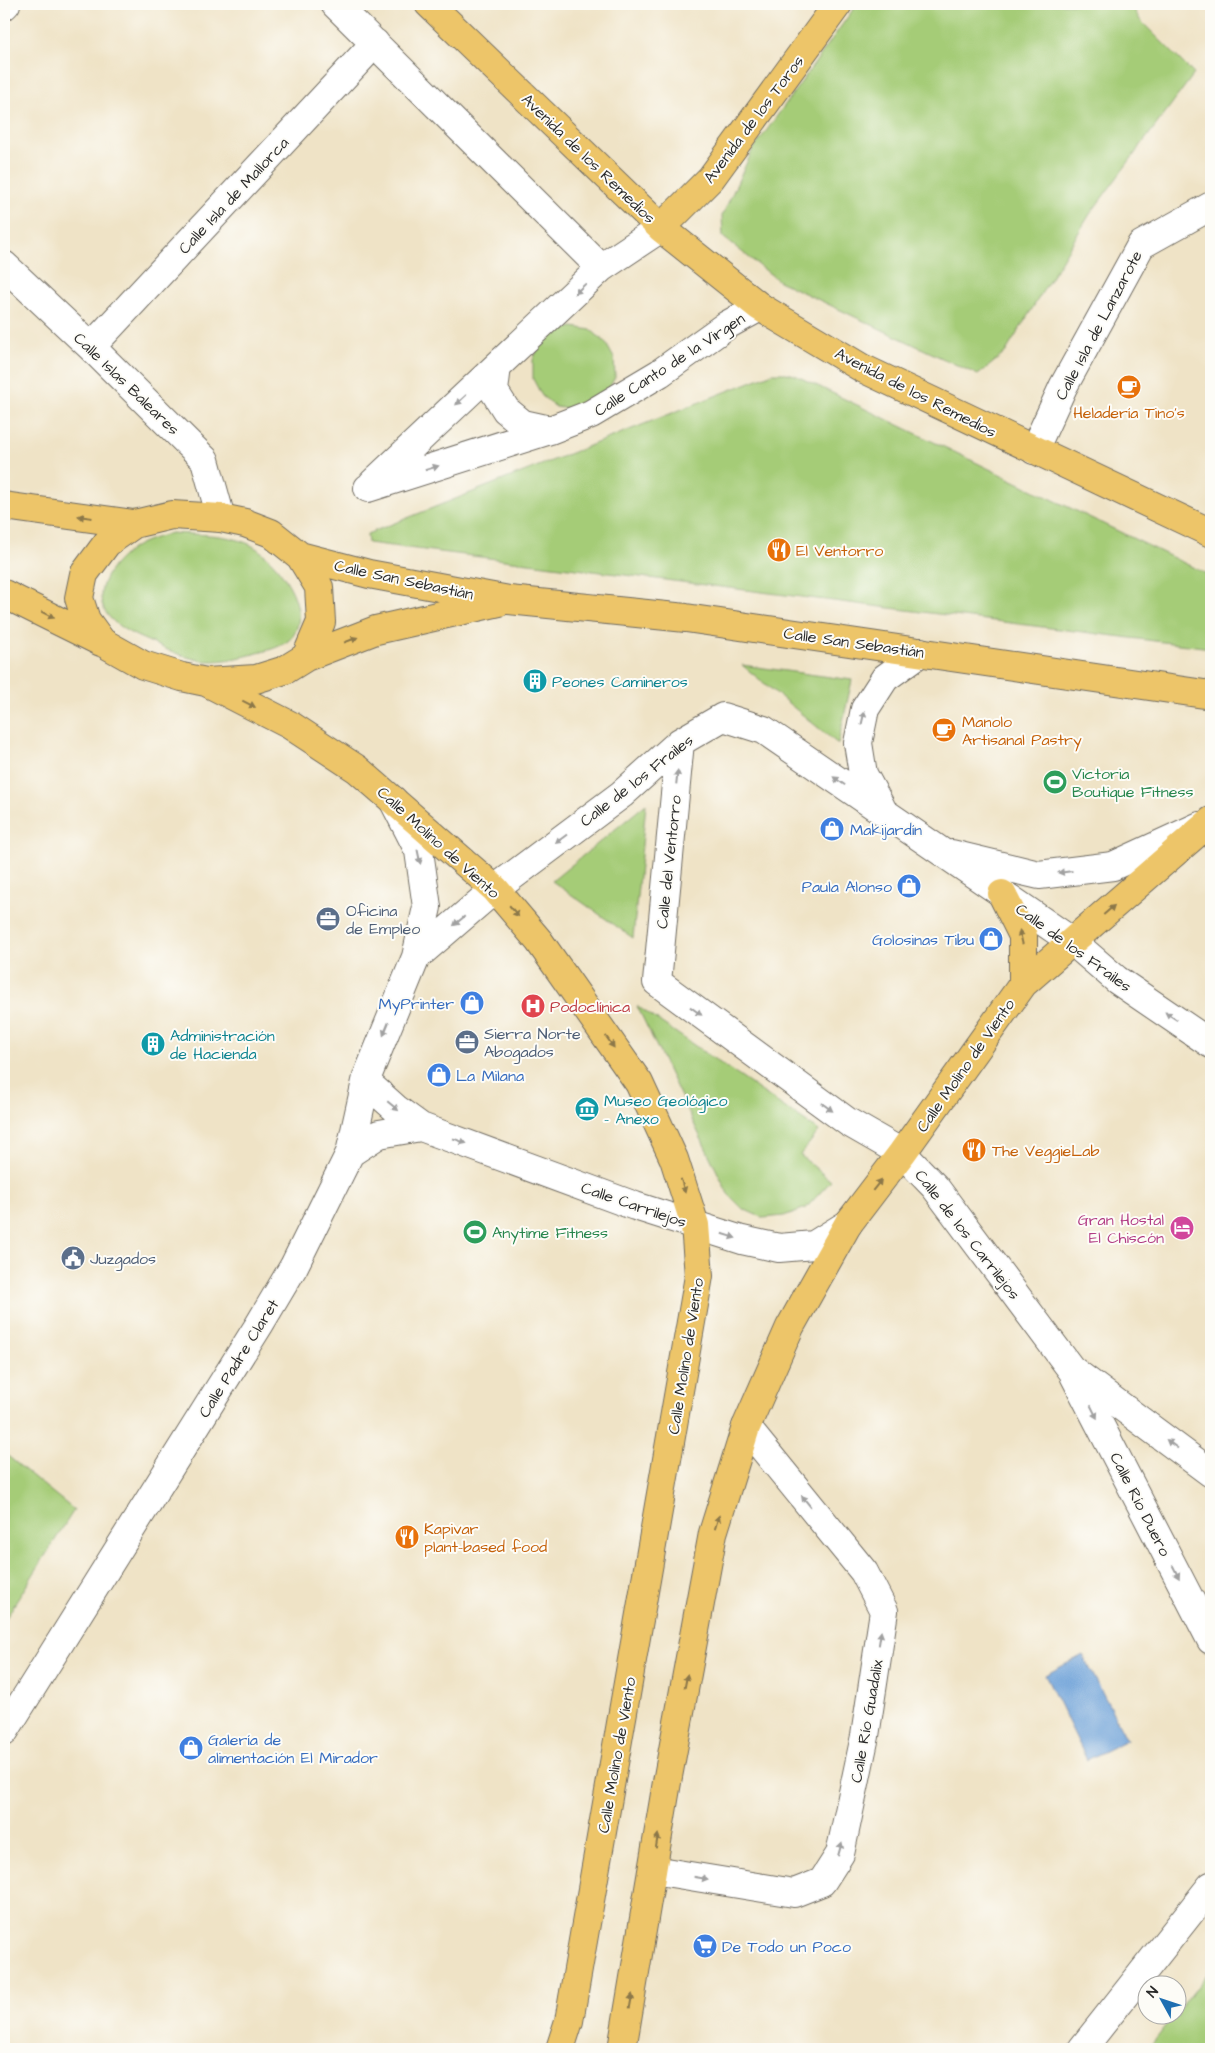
<svg xmlns="http://www.w3.org/2000/svg" width="1215" height="2053" font-family="'Architects Daughter',sans-serif">
<style>
.green{fill:#a5cc77;stroke:#687c51}
.water{fill:#6ca0d8;stroke:#4c6682}
.lines{fill:none;stroke-linecap:round;stroke-linejoin:round}
.minor-casing{stroke:#706b61;stroke-width:30}
.major-casing{stroke:#706b61;stroke-width:30}
.minor{stroke:#fff;stroke-width:28}
.major{stroke:#edc569;stroke-width:28}
.oneway{fill:#a0a0a0}
.oneway2{fill:#8c784a}
.labels{text-anchor:middle;stroke-width:4;stroke-linejoin:round;paint-order:stroke}
.street-label{font-size:16px;fill:#2b2b2b;stroke:#fdfcf7}
.food-label{font-size:16px;fill:#c56008;stroke:#fdfcf7;text-anchor:start}
.culture-label{font-size:16px;fill:#0d838f;stroke:#fdfcf7;text-anchor:start}
.leisure-label{font-size:16px;fill:#27864d;stroke:#fdfcf7;text-anchor:start}
.shop-label{font-size:16px;fill:#366cbe;stroke:#fdfcf7;text-anchor:start}
.service-label{font-size:16px;fill:#4e5e75;stroke:#fdfcf7;text-anchor:start}
.health-label{font-size:16px;fill:#be3a42;stroke:#fdfcf7;text-anchor:start}
.hotel-label{font-size:16px;fill:#b23c85;stroke:#fdfcf7;text-anchor:end}
</style>
<rect width="100%" height="100%" fill="#fdfcf7"/>
<filter id="ink" filterUnits="userSpaceOnUse"><feTurbulence type="fractalNoise" baseFrequency=".02" numOctaves="2"/><feDisplacementMap in="SourceGraphic" scale="10" xChannelSelector="R" yChannelSelector="G"/><feConvolveMatrix kernelMatrix="1 2 1 2 8 2 1 2 1" color-interpolation-filters="sRGB"/></filter>
<filter id="wash" filterUnits="userSpaceOnUse"><feTurbulence type="fractalNoise" baseFrequency=".0096" numOctaves="4" result="noise"/><feDisplacementMap in="SourceGraphic" scale="20" xChannelSelector="R" yChannelSelector="G"/><feGaussianBlur stdDeviation="1.12" result="paint"/><feColorMatrix in="noise" values="0 0 0 0 0 0 0 0 0 0 0 0 0 0 0 0 0 1.4 0 .05"/><feComposite in="paint" operator="in"/></filter>
<g filter="url(#wash)">
<rect width="100%" height="100%" fill="#efe3c6"/>
<!-- green -->
<path class="green" d="M857,4h274l9,16 54,54 -104,140 -85,139 -27,22 -199,-94 -56,-44 -1,-21 30,-65z
M573,327l18,3 14,12 9,16 1,19 -9,17 -31,16 -19,-3 -14,-11 -9,-17v-19l7,-17 14,-11z
M773,373h13l9,2 416,201v72l-843,-105 -1,-9z
M171,533c25,2 55,0 78,11 27,13 65,65 43,93 -5,7 -19,12 -27,14 -18,5 -40,11 -59,10 -19,-2 -38,-11 -54,-18 -11,-5 -24,-10 -34,-18 -33,-24 -12,-58 14,-76 11,-8 27,-12 39,-16z
M742,665l110,15 -14,64z
M646,804l-13,134 -81,-57z
M637,1006l182,125 -19,24 31,26 -25,27 -22,8 -21,2 -20,-9 -15,-15z
M4,1453l70,57 -70,111z
M1211,1969v80h-63l26,-33h4v-4z"/>
<!-- water -->
<path class="water" d="M1083,1655l44,85 -40,20 -42,-85z"/>
</g>
<g filter="url(#ink)">
<g class="lines">
<defs>
<path id="minor" d="M335,4l266,264
M4,6l2,-2
M4,265l87,82 114,113 16,58
M91,347l284,-304
M497,366l-3,25 12,19 17,14 27,6
M1034,450l29,-63 78,-142 70,-39
M373,483l228,-215 60,-40
M368,488l182,-58 41,-16 69,-41 67,-48 33,-18
M680,742l-23,240 191,140 54,31 33,34 136,182 140,104
M881,807l-18,-33 -5,-31 7,-34 20,-31 36,-26
M952,854l87,21 74,-9 87,-40
M416,957l79,-68 127,-95 58,-52 43,-25 41,13 309,212 44,38 94,64
M366,1082l29,26 26,19
M350,1153l29,-19 42,-7 214,79 107,34 37,8 35,-3 34,-21
M1074,1375l137,265
M4,1732l255,-407 35,-59 56,-113 17,-76 49,-120 11,-50 -8,-56 -26,-51
M653,1870l141,23 28,-11 18,-28 25,-118 19,-125 -20,-39 -118,-145
M1082,2049l129,-163"/>
<path id="major" d="M429,4l232,224 99,79 102,61 349,165
M661,228l50,-50 127,-174
M4,506l130,18
M172,515l49,3 24,5 26,10 29,23 19,31 2,35 -15,35 -21,13 -29,9 -50,3 -24,-5 -39,-12 -41,-23 -16,-22 -7,-22 5,-24 23,-31 27,-19z
M300,556l69,18 140,26 177,18 525,77
M4,594l97,48
M306,657l70,-27 123,-28
M206,682l84,43 67,44 138,120 44,52 100,142 35,76 21,66 4,51 -130,745 -9,28
M1002,894l21,42v48
M622,2049l45,-267 46,-249 33,-106 44,-100 58,-103 54,-71 121,-169 188,-163"/>
</defs>
<!-- minor casing -->
<use href="#minor" class="minor-casing"/>
<!-- major casing -->
<use href="#major" class="major-casing"/>
<!-- minor -->
<use href="#minor" class="minor"/>
<!-- major -->
<use href="#major" class="major"/>
</g>
<!-- one-way arrows -->
<defs><path id="oneway-solid" d="M-6-.8H1V-3.2L6.5 0L1 3.2V.8H-6Z" transform="scale(1.25)"/></defs>
<g class="oneway">
<use href="#oneway-solid" transform="translate(580 289) rotate(137)"/>
<use href="#oneway-solid" transform="translate(461 400) rotate(137)"/>
<use href="#oneway-solid" transform="translate(432 468) rotate(-17)"/>
<use href="#oneway-solid" transform="translate(863 718) rotate(-77)"/>
<use href="#oneway-solid" transform="translate(677 777) rotate(-84)"/>
<use href="#oneway-solid" transform="translate(839 781) rotate(-145)"/>
<use href="#oneway-solid" transform="translate(561 839) rotate(143)"/>
<use href="#oneway-solid" transform="translate(419 857) rotate(78)"/>
<use href="#oneway-solid" transform="translate(1065 872) rotate(173)"/>
<use href="#oneway-solid" transform="translate(459 921) rotate(140)"/>
<use href="#oneway-solid" transform="translate(696 1011) rotate(36)"/>
<use href="#oneway-solid" transform="translate(1171 1016) rotate(-146)"/>
<use href="#oneway-solid" transform="translate(386 1029) rotate(112)"/>
<use href="#oneway-solid" transform="translate(393 1106) rotate(40)"/>
<use href="#oneway-solid" transform="translate(827 1107) rotate(36)"/>
<use href="#oneway-solid" transform="translate(460 1141) rotate(20)"/>
<use href="#oneway-solid" transform="translate(729 1236) rotate(17)"/>
<use href="#oneway-solid" transform="translate(1094 1412) rotate(63)"/>
<use href="#oneway-solid" transform="translate(1172 1444) rotate(-143)"/>
<use href="#oneway-solid" transform="translate(806 1501) rotate(-129)"/>
<use href="#oneway-solid" transform="translate(1176 1572) rotate(63)"/>
<use href="#oneway-solid" transform="translate(880 1638) rotate(-81)"/>
<use href="#oneway-solid" transform="translate(840 1849) rotate(-74)"/>
<use href="#oneway-solid" transform="translate(701 1878) rotate(9)"/>
</g>
<g class="oneway2">
<use href="#oneway-solid" transform="translate(85 517) rotate(-172)"/>
<use href="#oneway-solid" transform="translate(48 615) rotate(26)"/>
<use href="#oneway-solid" transform="translate(351 640) rotate(-21)"/>
<use href="#oneway-solid" transform="translate(249 704) rotate(27)"/>
<use href="#oneway-solid" transform="translate(1109 910) rotate(-41)"/>
<use href="#oneway-solid" transform="translate(514 911) rotate(50)"/>
<use href="#oneway-solid" transform="translate(1021 937) rotate(-103)"/>
<use href="#oneway-solid" transform="translate(610 1042) rotate(55)"/>
<use href="#oneway-solid" transform="translate(877 1185) rotate(-52)"/>
<use href="#oneway-solid" transform="translate(683 1186) rotate(73)"/>
<use href="#oneway-solid" transform="translate(717 1522) rotate(-73)"/>
<use href="#oneway-solid" transform="translate(686 1681) rotate(-79)"/>
<use href="#oneway-solid" transform="translate(657 1841) rotate(-81)"/>
<use href="#oneway-solid" transform="translate(631 2001) rotate(-80)"/>
</g>
</g>
<!-- icons -->
<defs>
<symbol id="cafe-disc" viewBox="-11 -11 22 22"><circle r="9.5" fill="#e8710a" stroke="#fdfcf7"/><path d="M-5.5-4.5H6V0H3Q3 3.5 0 3.5H-2.5Q-5.5 3.5-5.5 0ZM3-3.2v2h1.7v-2ZM-6 4.5H4V6H-6Z" fill="#fff"/></symbol>
<symbol id="restaurant-disc" viewBox="-11 -11 22 22"><circle r="9.5" fill="#e8710a" stroke="#fdfcf7"/><path d="M-5-6h1v4h1v-4h1v4h1v-4h1v5L-1.5 .5V6h-2V.5L-5-1ZM5-6V6H3V1.5H1.5Q1.5-4 5-6Z" fill="#fff"/></symbol>
<symbol id="building-disc" viewBox="-11 -11 22 22"><circle r="9.5" fill="#0f9aa8" stroke="#fdfcf7"/><path d="M-4-6H4V6H1V3H-1V6H-4ZM-2.5-4.3h1.7v1.8h-1.7ZM.8-4.3h1.7v1.8H.8ZM-2.5-1h1.7V.8h-1.7ZM.8-1h1.7V.8H.8Z" fill="#fff"/></symbol>
<symbol id="stadium-disc" viewBox="-11 -11 22 22"><circle r="9.5" fill="#2e9e5b" stroke="#fdfcf7"/><path d="M0-5a6.5 5 0 1 0 0 10a6.5 5 0 1 0 0-10ZM-3.5-1.8h7v3.6h-7Z" fill="#fff"/></symbol>
<symbol id="shop-disc" viewBox="-11 -11 22 22"><circle r="9.5" fill="#3f7fe0" stroke="#fdfcf7"/><path d="M-5-2.5h2.3a2.7 3.5 0 0 1 5.4 0H5L5.5 6h-11ZM-1.5-2.5h3a1.5 2.3 0 0 0-3 0Z" fill="#fff"/></symbol>
<symbol id="office-disc" viewBox="-11 -11 22 22"><circle r="9.5" fill="#5c6f8a" stroke="#fdfcf7"/><path d="M-6-3h4V-5.5h4V-3h4V5H-6ZM-1-4.5V-3h2v-1.5ZM-6 0V1H6V0Z" fill="#fff"/></symbol>
<symbol id="hospital-disc" viewBox="-11 -11 22 22"><circle r="9.5" fill="#e0444e" stroke="#fdfcf7"/><path d="M-5-5h3v3.5h4V-5h3V5h-3V1.5h-4V5h-3Z" fill="#fff"/></symbol>
<symbol id="museum-disc" viewBox="-11 -11 22 22"><circle r="9.5" fill="#0f9aa8" stroke="#fdfcf7"/><path d="M0-6L6-3V-2H-6V-3ZM-5-1h2V3h-2ZM-1-1h2V3h-2ZM3-1h2V3H3ZM-6 4H6V6H-6Z" fill="#fff"/></symbol>
<symbol id="hotel-disc" viewBox="-11 -11 22 22"><circle r="9.5" fill="#d1479c" stroke="#fdfcf7"/><path d="M-6-4.5h1.5V1H6V5H4.5V3h-9V5H-6ZM-4 0a1.8 1.8 0 1 1 3.6 0ZM.5 0V-2.5h3Q6-2.5 6 0Z" fill="#fff"/></symbol>
<symbol id="civic-disc" viewBox="-11 -11 22 22"><circle r="9.5" fill="#5c6f8a" stroke="#fdfcf7"/><path d="M-.6-6.5H3V-4.5H.6V-3L4-1V1h2V6H-6V1h2V-1L-.6-3ZM-1.2 2.5V6h2.4V2.5Z" fill="#fff"/></symbol>
<symbol id="supermarket-disc" viewBox="-11 -11 22 22"><circle r="9.5" fill="#3f7fe0" stroke="#fdfcf7"/><path d="M-6-5.5h2.5l.6 2H6L4.5 2H-2.5L-4.4-4H-6ZM-1.5 3.2a1.3 1.3 0 1 0 .1 0ZM3 3.2a1.3 1.3 0 1 0 .1 0Z" fill="#fff"/></symbol>
</defs>
<g fill-rule="evenodd">
<use href="#cafe-disc" x="1115" y="373" width="28" height="28"/>
<use href="#restaurant-disc" x="765" y="536" width="28" height="28"/>
<use href="#building-disc" x="521" y="667" width="28" height="28"/>
<use href="#cafe-disc" x="930" y="716" width="28" height="28"/>
<use href="#stadium-disc" x="1041" y="768" width="28" height="28"/>
<use href="#shop-disc" x="818" y="815" width="28" height="28"/>
<use href="#shop-disc" x="895" y="872" width="28" height="28"/>
<use href="#office-disc" x="314" y="905" width="28" height="28"/>
<use href="#shop-disc" x="977" y="925" width="28" height="28"/>
<use href="#shop-disc" x="458" y="989" width="28" height="28"/>
<use href="#hospital-disc" x="519" y="992" width="28" height="28"/>
<use href="#office-disc" x="453" y="1028" width="28" height="28"/>
<use href="#building-disc" x="139" y="1030" width="28" height="28"/>
<use href="#shop-disc" x="425" y="1061" width="28" height="28"/>
<use href="#museum-disc" x="573" y="1095" width="28" height="28"/>
<use href="#restaurant-disc" x="960" y="1136" width="28" height="28"/>
<use href="#hotel-disc" x="1168" y="1214" width="28" height="28"/>
<use href="#stadium-disc" x="461" y="1218" width="28" height="28"/>
<use href="#civic-disc" x="59" y="1244" width="28" height="28"/>
<use href="#restaurant-disc" x="393" y="1523" width="28" height="28"/>
<use href="#shop-disc" x="177" y="1734" width="28" height="28"/>
<use href="#supermarket-disc" x="691" y="1932" width="28" height="28"/>
</g>
<g class="labels">
<!-- street labels -->
<g class="street-label">
<text transform="translate(753 119) rotate(-53)" y="6">Avenida de los Toros</text>
<text transform="translate(589 158) rotate(44)" y="6">Avenida de los Remedios</text>
<text transform="translate(233 195) rotate(-47)" y="6">Calle Isla de Mallorca</text>
<text transform="translate(1098 325) rotate(-62)" y="6">Calle Isla de Lanzarote</text>
<text transform="translate(669 364) rotate(-33)" y="6">Calle Canto de la Virgen</text>
<text transform="translate(127 383) rotate(44)" y="6">Calle Islas Baleares</text>
<text transform="translate(916 392) rotate(27)" y="6">Avenida de los Remedios</text>
<text transform="translate(404 579) rotate(12)" y="6">Calle San Sebastián</text>
<text transform="translate(854 642) rotate(8)" y="6">Calle San Sebastián</text>
<text transform="translate(636 780) rotate(-38)" y="6">Calle de los Frailes</text>
<text transform="translate(439 842) rotate(42)" y="6">Calle Molino de Viento</text>
<text transform="translate(668 862) rotate(-84)" y="6">Calle del Ventorro</text>
<text transform="translate(1074 947) rotate(36)" y="6">Calle de los Frailes</text>
<text transform="translate(965 1065) rotate(-55)" y="6">Calle Molino de Viento</text>
<text transform="translate(634 1204) rotate(19)" y="6">Calle Carrilejos</text>
<text transform="translate(968 1234) rotate(52)" y="6">Calle de los Carrilejos</text>
<text transform="translate(685 1356) rotate(-81)" y="6">Calle Molino de Viento</text>
<text transform="translate(238 1358) rotate(-58)" y="6">Calle Padre Claret</text>
<text transform="translate(1141 1504) rotate(63)" y="6">Calle Río Duero</text>
<text transform="translate(866 1721) rotate(-80)" y="6">Calle Río Guadalix</text>
<text transform="translate(616 1755) rotate(-80)" y="6">Calle Molino de Viento</text>
</g>
<!-- food labels -->
<g class="food-label">
<text x="1129" y="418" text-anchor="middle">Heladería Tino's</text>
<text x="796" y="556">El Ventorro</text>
<text x="962" y="727">Manolo<tspan x="962" dy="18">Artisanal Pastry</tspan></text>
<text x="992" y="1156">The VeggieLab</text>
<text x="424" y="1534">Kapivar<tspan x="424" dy="18">plant-based food</tspan></text>
</g>
<!-- culture labels -->
<g class="culture-label">
<text x="552" y="687">Peones Camineros</text>
<text x="170" y="1041">Administración<tspan x="170" dy="18">de Hacienda</tspan></text>
<text x="604" y="1106">Museo Geológico<tspan x="604" dy="18">- Anexo</tspan></text>
</g>
<!-- leisure labels -->
<g class="leisure-label">
<text x="1072" y="779">Victoria<tspan x="1072" dy="18">Boutique Fitness</tspan></text>
<text x="492" y="1238">Anytime Fitness</text>
</g>
<!-- shop labels -->
<g class="shop-label">
<text x="850" y="835">Makijardín</text>
<text x="892" y="892" text-anchor="end">Paula Alonso</text>
<text x="974" y="945" text-anchor="end">Golosinas Tibu</text>
<text x="454" y="1009" text-anchor="end">MyPrinter</text>
<text x="456" y="1081">La Milana</text>
<text x="208" y="1745">Galería de<tspan x="208" dy="18">alimentación El Mirador</tspan></text>
<text x="722" y="1952">De Todo un Poco</text>
</g>
<!-- service labels -->
<g class="service-label">
<text x="346" y="916">Oficina<tspan x="346" dy="18">de Empleo</tspan></text>
<text x="484" y="1039">Sierra Norte<tspan x="484" dy="18">Abogados</tspan></text>
<text x="90" y="1264">Juzgados</text>
</g>
<!-- health labels -->
<g class="health-label">
<text x="550" y="1012">Podoclínica</text>
</g>
<!-- hotel labels -->
<g class="hotel-label">
<text x="1164" y="1225">Gran Hostal<tspan x="1164" dy="18">El Chiscón</tspan></text>
</g>
</g>
<!-- margin -->
<rect width="1215" height="2053" fill="none" stroke="#fdfcf7" stroke-width="20"/>
<!-- north arrow -->
<g transform="translate(1162 2000) rotate(310)"><circle r="24" fill="#fdfcf7" stroke="#a9a8a5"/>
<path d="M0-4L9 19L0 12L-9 19Z" fill="#1f6fb2"/>
<text y="-8" font-size="14" font-weight="bold" text-anchor="middle" fill="#2b2b2b">N</text>
</g>
</svg>
